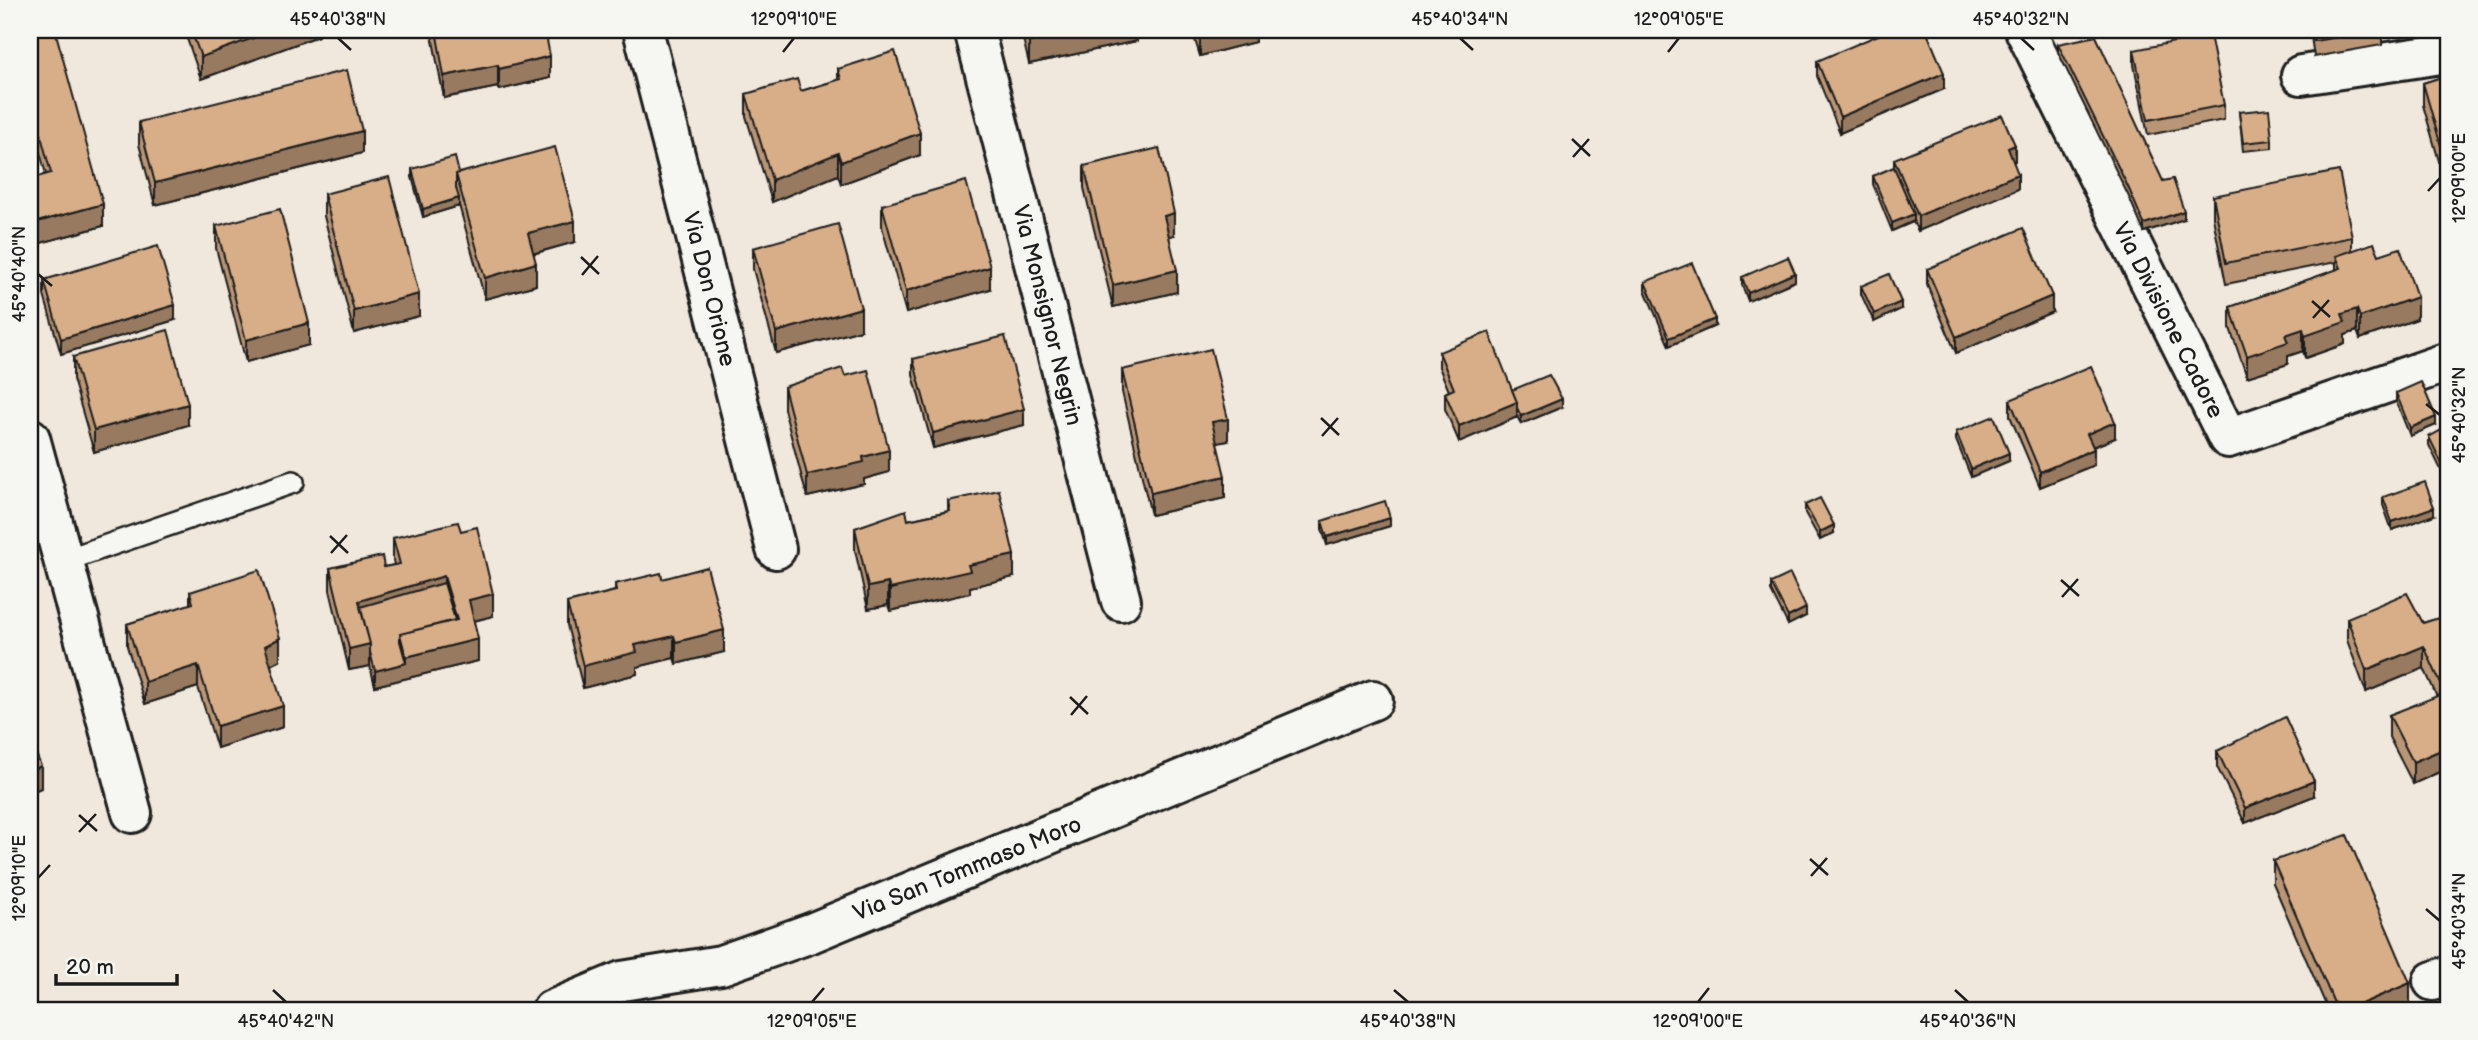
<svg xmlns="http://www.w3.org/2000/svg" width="2478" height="1040" font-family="'Balsamiq Sans',sans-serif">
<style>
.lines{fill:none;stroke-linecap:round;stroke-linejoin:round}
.service-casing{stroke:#1c1c1c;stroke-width:26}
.minor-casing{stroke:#1c1c1c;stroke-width:44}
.service{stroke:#f6f6f2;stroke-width:21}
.minor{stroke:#f6f6f2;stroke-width:38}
.wall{fill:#ba9676;stroke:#1c1c1c;stroke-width:2}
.shaded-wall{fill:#977a60;stroke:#1c1c1c;stroke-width:2}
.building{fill:#d8ae89;stroke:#1c1c1c;stroke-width:2}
.ticks{fill:none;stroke:#1c1c1c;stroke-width:2.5}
.labels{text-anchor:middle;stroke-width:7;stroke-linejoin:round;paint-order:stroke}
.street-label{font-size:23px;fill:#1c1c1c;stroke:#f6f6f2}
.neatline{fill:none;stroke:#1c1c1c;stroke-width:2.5}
.ticks-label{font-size:18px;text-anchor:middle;fill:#1c1c1c}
</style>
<rect width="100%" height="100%" fill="#f0e8dd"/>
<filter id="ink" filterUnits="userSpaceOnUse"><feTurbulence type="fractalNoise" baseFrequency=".0143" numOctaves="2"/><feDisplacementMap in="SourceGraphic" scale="14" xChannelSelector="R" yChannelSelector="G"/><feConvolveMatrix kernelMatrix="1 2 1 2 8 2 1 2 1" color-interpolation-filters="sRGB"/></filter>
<g filter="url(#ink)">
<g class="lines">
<defs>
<path id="service" d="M63,561l230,-79"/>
<path id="minor" d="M643,30l133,519
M974,30l147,571
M2025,30l203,408 220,-76
M2301,75l147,-22
M30,438l102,375
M2433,981l15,-5
M552,1010l70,-29 99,-16 90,-32 562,-233"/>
</defs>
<!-- service casing -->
<use href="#service" class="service-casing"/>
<!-- minor casing -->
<use href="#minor" class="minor-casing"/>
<!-- service -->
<use href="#service" class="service"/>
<!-- minor -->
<use href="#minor" class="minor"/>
</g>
<!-- wall -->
<path class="wall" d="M30,30l73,196 -66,18 -7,-25v-40l16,-5 -16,-57z
M184,30h134v6l-117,43z
M431,30h114l5,48 -51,12 -1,-3 -54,11z
M1021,30h116v11l-108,23z
M1192,30h63v12l-55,14z
M2310,30h72v15l-68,12z
M2058,44l105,137 21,38 -40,13 -15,-35 -71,-145z
M2134,50l90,55v15l-76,15 -14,-70z
M1817,61l127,28 -104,44 -23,-57z
M838,69l82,86 -79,29 -3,-9 -66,27 -26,-86v-22l55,-3 37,-11z
M2448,75v118l-25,-88v-22z
M2239,112l33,28v8l-29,3z
M139,122l223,31 -207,52 -16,-61z
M1894,159l121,2h-2l5,28 -100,42 -5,-9 -21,9 -19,-47v-8l21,-9z
M1084,166l90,69 -5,1 8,56 -64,15 -29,-119z
M412,169l47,4 116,69 -42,12 3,31 -51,14 -26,-94v1l-36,11 -11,-40z
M324,194l95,122 -65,17 -30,-117z
M2213,196l139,41v13l27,5 38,64 -57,20 -3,-8 -12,4v9l-40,14 -2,-7 -15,5v8l-41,13 -17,-49v-21l106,-37v-8l-110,22 -13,-66z
M882,205l108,84 -84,24 -24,-86z
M216,226l93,119 -63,17 -30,-114z
M753,248l108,82 -85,23 -23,-84z
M1927,269l125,43 -96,41 -29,-69z
M1742,277l53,4 -47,20 -6,-16z
M44,280l131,40 -114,34 -17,-59z
M1645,282l70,44 -46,20 -24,-56z
M1861,286l40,23 -27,13 -13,-28z
M1439,352l73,38 50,17 -41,17 -4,-8v1l-58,25 -14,-33v-16l4,-2 -10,-24z
M73,357l115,68 -94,27 -21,-73z
M913,359l111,66 -91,23 -20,-73z
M1122,370l106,71 -11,2 8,55 -74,17 -29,-123z
M845,376l44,96 -25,7v5l-57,13 -23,-88v-22z
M2396,393l40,32 -26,11 -14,-35z
M2010,400l105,38 -22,9 1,18 -54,22 -30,-71z
M2448,430v44l-4,2 -15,-31v-8z
M1956,432l53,29 -38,16 -15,-37z
M2383,497l51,18 -42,15 -9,-25z
M948,501l66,76 -44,10v6l-80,18 -2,-6 -20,4 -13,-59v-22l53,-8 40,-9z
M1805,505l29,28 -14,7 -15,-27z
M1322,521l68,5 -63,19 -5,-16z
M461,531l32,85 -19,5 4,40 -103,25 -5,-20 -21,4 -19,-80v-22l54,-1 10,-2 -1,-5v-22z
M662,579l62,73 -48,12 -2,-6 -37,9v7l-54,14 -16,-63v-22l48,-12v-7z
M1771,583l35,33 -18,9 -17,-34z
M190,592l90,68 -9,5 12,62 -66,21 -19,-61 -53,17 -18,-58v-22l63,-19z
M2448,615v153l-35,16 -24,-47v-22l48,-18 -13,-29 -58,24 -19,-52v-22l76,5z
M2217,751l97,45 -69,27 -28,-56z
M2273,861l137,144 -12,5h-70l-55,-127z"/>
<!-- shaded-wall -->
<path class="shaded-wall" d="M275,30h43v6l-117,43v-22z
M1086,30h51v11l-108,23v-22z
M1216,30h39v12l-55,14v-22z
M550,56v22l-51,12v-21z
M498,65v22l-54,11v-22z
M1944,73v16l-104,44v-16z
M362,131v22l-207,52v-22z
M920,133v22l-79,29v-22z
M2015,145v16l-7,3v-16z
M838,153v22l-66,27v-22z
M2447,167h1v18l-1,-4z
M2018,174v15l-100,42v-15z
M459,198v8l-36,11v-8z
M103,204v22l-66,18v-22z
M2184,211v8l-40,13v-8z
M1174,213v22l-10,3v-22z
M1914,214v7l-22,10v-8z
M575,221v21l-47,13v-22z
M536,263v22l-51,14v-21z
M990,267v22l-84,24v-22z
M1177,270v22l-64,15v-22z
M1795,273v8l-47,20v-8z
M419,294v22l-65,17v-22z
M2052,296v16l-96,41v-16z
M2417,297v22l-57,20v-22z
M1901,302v7l-27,13v-8z
M175,305v15l-114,34v-15z
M861,308v22l-85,23v-21z
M2357,309v22l-12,4v9l-40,14v-22l37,-22z
M1715,319v7l-46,20v-8z
M309,323v22l-63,17v-22z
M2303,329v22l-15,5v8l-41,13v-21l38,-21z
M1562,399v8l-41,17v-8z
M1517,402v15l-58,25v-16z
M188,404v21l-94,27v-22z
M1024,409v16l-91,23v-15z
M2436,417v8l-26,11v-8z
M1228,419v22l-16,3v-22z
M2115,422v16l-28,11v-15z
M2094,449v16l-54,22v-15z
M889,450v22l-25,7v5l-57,13v-22l56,-18z
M2009,453v8l-38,16v-8z
M2448,466v8l-4,2v-8z
M1225,476v22l-74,17v-22z
M2434,507v8l-42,15v-8z
M1390,518v8l-63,19v-8z
M1834,525v8l-14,7v-8z
M1014,555v22l-44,10v6l-80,18v-22l78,-24z
M444,576v22l-82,23 -3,-20z
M888,583v22l-20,4v-22z
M493,594v22l-24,6v-22z
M1806,608v8l-18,9v-8z
M724,630v22l-48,12v-22z
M674,636v22l-37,9v7l-54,14v-22l52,-21z
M280,638v22l-15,8v-22z
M478,639v22l-103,25v-15l31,-8v-6z
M370,644v22l-21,4v-21z
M2424,646v22l-58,24v-22z
M198,665v22l-53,17v-22z
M283,706v21l-66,21v-22z
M2448,747v21l-35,16v-22z
M41,766v22l-11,5v-22z
M2314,781v15l-69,27v-15z
M2410,983v22l-12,5h-51z"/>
<!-- building -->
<path class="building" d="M30,30h25l48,174 -66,18 -7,-25v-18l21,-6 -21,-78z
M191,30h84l-74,27z
M436,30h109l5,26 -51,13 -1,-4 -54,11z
M1026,30h60l-57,12z
M1198,30h18l-16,4z
M1890,30h36l18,43 -104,44 -23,-56z
M2312,30h68l-66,11z
M2210,35l14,70 -76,15 -14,-70z
M2096,36l67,145 10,-2 11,32 -40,13 -15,-35 -71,-145z
M895,51l25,82 -79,29 -3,-9 -66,27 -26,-86 51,-15 4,12 40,-12 -3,-10z
M347,70l15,61 -207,52 -16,-61z
M2448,75v92h-1l-24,-84z
M2269,109l3,31 -29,3 -4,-31z
M2002,115l13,30 -7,3 10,26 -100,42 -24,-57z
M555,147l20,74 -47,12 8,30 -51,15 -29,-104z
M1159,148l15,65 -10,3 13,54 -64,15 -29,-119z
M455,157l4,16 -3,1v14l3,10 -36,11 -11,-40z
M1894,167l20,47 -22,9 -19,-47z
M2339,171l13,66 -126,26 -13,-67z
M389,177l30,117 -65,17 -30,-117z
M966,181l24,86 -84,24 -24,-86z
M280,209l29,114 -63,17 -30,-114z
M838,224l23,84 -85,24 -23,-84z
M2023,228l29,68 -96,41 -29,-68z
M2374,243l5,12 21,-7 17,49 -57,20 -3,-8 -15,5 3,8 -40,14 -2,-7 -18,6 3,7 -41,14 -17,-49 111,-39 -5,-12z
M158,246l17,59 -114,34 -17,-59z
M1788,257l7,16 -47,20 -6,-16z
M1692,263l23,56 -46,19 -24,-56z
M1889,274l12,28 -27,12 -13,-28z
M168,330l20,74 -94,26 -21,-73z
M1489,332l28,70 -58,24 -14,-33 9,-4 -15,-37z
M1005,336l19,73 -91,24 -20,-74z
M1211,349l17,70 -16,3 13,54 -74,17 -29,-123z
M2091,366l24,56 -28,12 7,15 -54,23 -30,-72z
M842,368l3,8 23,-6 21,80 -26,7 1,5 -57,13 -23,-88z
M1549,375l13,24 -41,17 -4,-8v-6l-5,-12z
M2421,382l15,35 -26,11 -14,-35z
M1994,416l15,37 -38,16 -15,-37z
M2447,427l1,3v36l-4,2 -15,-31z
M2425,482l9,25 -42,15 -9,-25z
M999,490l15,65 -46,10 2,6 -80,18 -2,-6 -20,4 -13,-59 51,-18 2,10 42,-9 -2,-10z
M1820,498l14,27 -14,7 -15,-27z
M1385,501l5,17 -63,19 -5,-16z
M458,522l3,9 16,-4 16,67 -24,6 9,39 -72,18 -6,-23 57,-14 -13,-44 -85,25 11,43 -21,5 -19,-81 52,-12 2,11 16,-3 -7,-26z
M707,567l17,63 -48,12 -2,-6 -39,9 2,7 -54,14 -16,-63 49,-12 -1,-7 46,-11 1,6z
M259,570l21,68 -15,8 18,60 -66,20 -19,-61 -53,17 -18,-58 66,-21 -3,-11z
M1790,574l16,34 -18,9 -17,-34z
M444,583l11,37 -55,14v7l6,22 -31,8 -5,-19v-8l-10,-37z
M2407,593l16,30 25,-8v132l-35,15 -24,-47 56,-22 -21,-47 -58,24 -19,-52z
M2285,717l29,64 -69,27 -28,-57z
M30,739l11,27 -11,5z
M2347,835l63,148 -63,27h-10l-64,-149z"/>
</g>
<!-- ticks -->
<path class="ticks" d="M338,38l13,12M1460,38l13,12M2021,38l13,12M783,52l11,-14M1668,52l11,-14M1572,139l18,17M1573,157l16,-18M2428,191l12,-13M581,257l18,17M38,274l14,12M582,275l16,-19M2312,301l18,16M2313,318l16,-18M2426,404l14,11M1321,418l18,17M1322,436l16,-18M330,536l18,17M331,553l16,-18M2061,580l18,16M2062,597l16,-18M1070,697l18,17M1071,715l16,-19M79,815l18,16M79,832l17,-18M1810,859l18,16M1811,876l16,-18M38,878l12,-13M2426,909l14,12M273,990l13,12M1394,990l14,12M1955,990l13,12M812,1002l12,-14M1698,1002l11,-14"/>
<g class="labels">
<!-- street labels -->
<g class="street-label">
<text transform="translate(710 289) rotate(76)" y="8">Via Don Orione</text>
<text transform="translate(1048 315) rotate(76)" y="8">Via Monsignor Negrin</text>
<text transform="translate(2169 320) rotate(63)" y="8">Via Divisione Cadore</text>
<text transform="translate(967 868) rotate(-22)" y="8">Via San Tommaso Moro</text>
</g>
</g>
<!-- margin -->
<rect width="2478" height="1040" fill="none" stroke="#f6f6f2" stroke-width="77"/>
<!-- scale -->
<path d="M56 974v10h121v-10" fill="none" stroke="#1c1c1c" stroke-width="3.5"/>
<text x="66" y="974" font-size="21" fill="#1c1c1c" stroke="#f6f6f2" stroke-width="5" paint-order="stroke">20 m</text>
<rect x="38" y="38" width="2402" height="964" class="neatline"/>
<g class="ticks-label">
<text x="338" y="25">45°40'38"N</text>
<text x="794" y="25">12°09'10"E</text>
<text x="1460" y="25">45°40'34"N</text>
<text x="1679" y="25">12°09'05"E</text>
<text x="2021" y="25">45°40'32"N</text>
<text transform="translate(2459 178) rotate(-90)" y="6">12°09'00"E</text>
<text transform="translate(19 274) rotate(-90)" y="6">45°40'40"N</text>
<text transform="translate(2459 415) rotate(-90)" y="6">45°40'32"N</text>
<text transform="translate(19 878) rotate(-90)" y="6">12°09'10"E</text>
<text transform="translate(2459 921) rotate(-90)" y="6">45°40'34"N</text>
<text x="286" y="1027">45°40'42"N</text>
<text x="812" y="1027">12°09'05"E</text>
<text x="1408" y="1027">45°40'38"N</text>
<text x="1698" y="1027">12°09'00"E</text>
<text x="1968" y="1027">45°40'36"N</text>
</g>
</svg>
